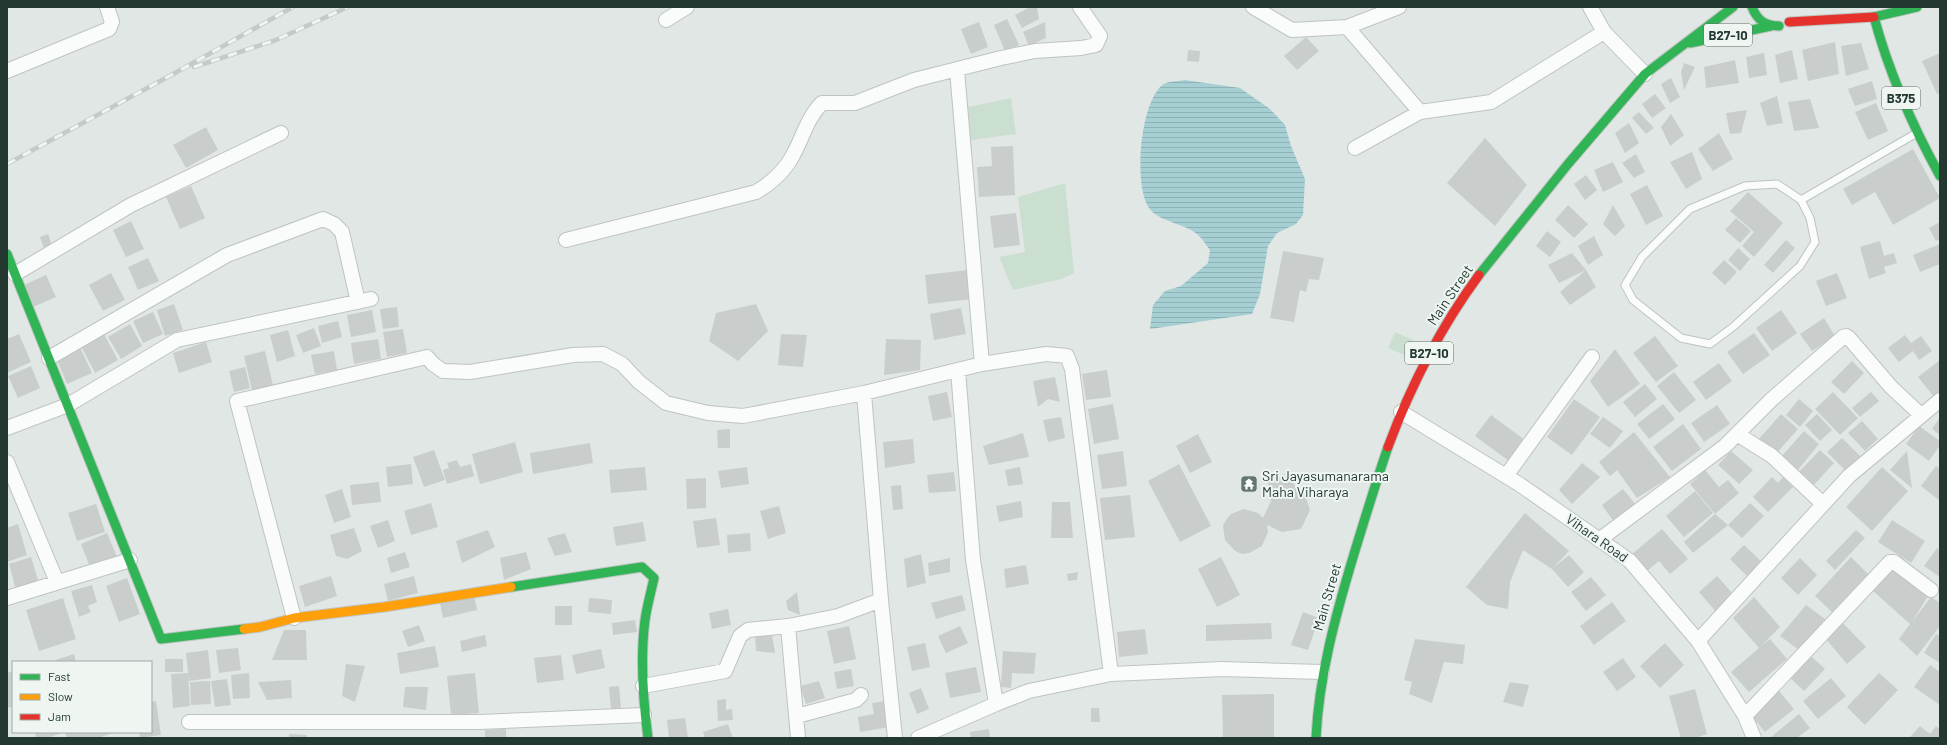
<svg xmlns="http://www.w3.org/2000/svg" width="1947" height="745" font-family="Barlow,sans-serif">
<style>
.garden{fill:#cbdfd0}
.water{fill:url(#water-rules)}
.building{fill:#c9cecc}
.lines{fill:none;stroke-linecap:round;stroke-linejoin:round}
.lane-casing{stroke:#bec4c1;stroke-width:9}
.street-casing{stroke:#bec4c1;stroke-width:16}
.fast-casing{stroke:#bec4c1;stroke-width:11}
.slow-casing{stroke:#bec4c1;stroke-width:11}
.jam-casing{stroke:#bec4c1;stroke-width:11}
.lane{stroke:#fafbfb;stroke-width:7}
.street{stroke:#fafbfb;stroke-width:14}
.fast{stroke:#30b455;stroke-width:9}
.slow{stroke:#ff9f0a;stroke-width:9}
.jam{stroke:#e5322d;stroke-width:9}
.rail-casing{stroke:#c6c9c8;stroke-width:4.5}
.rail{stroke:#eff6f2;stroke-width:3;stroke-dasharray:9;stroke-linecap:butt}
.labels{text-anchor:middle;stroke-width:4;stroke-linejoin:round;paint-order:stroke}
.shield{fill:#eff6f2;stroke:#60716b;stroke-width:1}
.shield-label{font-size:13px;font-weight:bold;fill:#223831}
.street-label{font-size:14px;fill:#223831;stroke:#eff6f2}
.poi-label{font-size:14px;fill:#223831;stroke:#eff6f2;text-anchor:start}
</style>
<defs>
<pattern id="water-rules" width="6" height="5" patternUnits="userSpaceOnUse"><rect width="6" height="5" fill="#a5cfd2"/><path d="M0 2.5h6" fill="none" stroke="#8eb2b5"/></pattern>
</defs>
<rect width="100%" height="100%" fill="#e1e7e4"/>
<!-- garden -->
<path class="garden" d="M1011,98l5,36 -45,6 -3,-33z
M1065,183l9,90 -13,6 -48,11 -14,-33 26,-5 -7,-55z
M1395,332l18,8 -6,16 -19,-8z"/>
<!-- water -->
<path class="water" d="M1185,80l55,8 30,21 15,16 6,21 14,33 -2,36 -7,9 -19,9 -9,13 -8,48 -8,20 -102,15 3,-24 12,-14 16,-5 27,-23 2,-13c-4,-5 -8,-12 -13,-16 -13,-11 -38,-12 -48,-26 -16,-22 -9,-109 15,-124 5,-3 16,-3 21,-4z"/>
<!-- building -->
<path class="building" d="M1030,7h7l2,12 -17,9 -7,-13z
M1007,19l12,26 -14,6 -11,-26z
M979,22l9,25 -17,7 -10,-25z
M1045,22l1,16 -17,8 -6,-14z
M1306,37l13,14 -22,19 -13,-14z
M1835,42l4,32 -31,7 -6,-31z
M1861,43l8,26 -23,7 -5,-30z
M1188,50l12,1 -1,11 -12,-1z
M1792,50l6,29 -18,4 -5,-28z
M1764,53l3,22 -18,3 -3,-21z
M1940,53v40l-3,1 -15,-33z
M1735,60l4,23 -33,5 -2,-21z
M1684,63l11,4 -11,23 -3,-18z
M1671,78l9,19 -10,6 -9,-19z
M1872,81l5,18 -22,7 -7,-17z
M1655,94l11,14 -14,10 -10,-14z
M1777,96l6,27 -16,3 -7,-23z
M1810,99l9,29 -25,3 -6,-29z
M1876,103l12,28 -20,9 -13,-28z
M1747,110l-6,23 -11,1 -4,-21z
M1639,112l15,16 -8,6 -14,-16z
M1671,114l13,21 -14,11 -9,-19z
M1629,123l10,20 -14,10 -10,-20z
M206,127l12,23 -32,18 -13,-23z
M1719,133l14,26 -20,12 -15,-22z
M1485,138l42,47 -32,41 -48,-43z
M1013,146l2,49 -36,2 -2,-30 15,-1 -1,-19z
M1913,149l27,49 -47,27 -18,-33 -23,13 -9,-16z
M1692,152l10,27 -16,10 -16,-27z
M1636,154l9,18 -11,6 -12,-15z
M1613,162l10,20 -20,10 -9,-22z
M1586,175l11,15 -12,10 -11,-16z
M1647,185l16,31 -17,9 -16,-31z
M191,186l14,32 -25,11 -14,-32z
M1748,192l35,31 -29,34 -12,-11 12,-14 -24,-21z
M1568,205l20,19 -14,14 -19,-18z
M1613,205l12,21 -10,10 -12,-12z
M1016,213l4,32 -26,3 -4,-32z
M1736,218l15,13 -11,12 -15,-13z
M131,221l13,28 -18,8 -13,-27z
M1940,222v17l-4,2 -7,-13z
M1547,231l14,11 -11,15 -14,-11z
M48,234l4,11 -8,4 -4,-12z
M1594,236l9,19 -15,10 -10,-19z
M1786,240l9,8 -22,25 -9,-8z
M1880,241l4,15 10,-3 3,10 -13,4 2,6 -17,6 -9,-32z
M1940,244v20l-20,8 -7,-17z
M1738,248l12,11 -10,12 -12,-11z
M1283,251l41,7 -5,22 -10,-1 -3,13 -6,-2 -6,32 -24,-4z
M1572,253l14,17 -27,13 -11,-18z
M148,258l11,23 -21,9 -10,-23z
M1724,260l13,12 -12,13 -13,-12z
M968,270l4,29 -44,5 -3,-29z
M1586,270l10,17 -26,18 -10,-13z
M111,273l14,27 -22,11 -14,-26z
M1837,273l10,25 -21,8 -10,-25z
M46,275l10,22 -23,10 -9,-22z
M174,304l9,26 -18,6 -8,-26z
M756,304l12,27 -30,30 -29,-20 7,-28z
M397,307l2,20 -16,2 -3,-20z
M961,308l5,26 -32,6 -4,-26z
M372,310l4,22 -25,5 -4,-22z
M1781,310l16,23 -25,18 -16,-23z
M153,312l10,22 -20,9 -10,-22z
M1824,318l11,18 -23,15 -12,-17z
M338,321l4,16 -20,6 -4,-17z
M130,324l12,22 -21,13 -13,-22z
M314,328l7,18 -18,7 -7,-18z
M403,329l4,24 -20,4 -4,-25z
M288,330l7,26 -18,6 -7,-27z
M1754,333l16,22 -27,19 -16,-22z
M19,334l12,28 -24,11v-34z
M104,334l14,26 -23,13 -14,-27z
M781,334l26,1 -4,32 -25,-2z
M1905,335l6,8 10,-7 11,15 -13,9 -6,-9 -14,11 -11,-14z
M1655,336l23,30 -22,16 -23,-29z
M378,339l3,20 -27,5 -3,-21z
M886,339l35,1 -1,30 -36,5z
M206,342l6,20 -33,11 -6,-20z
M80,347l12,26 -25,11 -11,-26z
M1615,349l25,35 -32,23 -18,-26z
M265,351l8,34 -21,5 -8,-34z
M334,351l3,19 -22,4 -4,-19z
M1940,360v34l-5,4 -17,-21z
M1852,361l12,12 -20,21 -13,-12z
M1719,363l13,18 -26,19 -13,-18z
M31,366l9,22 -22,10 -10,-22z
M245,367l5,21 -16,4 -5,-21z
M1107,370l4,27 -25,3 -4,-26z
M1674,372l22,28 -17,13 -22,-27z
M1055,377l5,25 -12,-3 -10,8 -5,-26z
M1645,384l12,15 -22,18 -12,-15z
M947,392l5,25 -19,4 -5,-25z
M1833,392l25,26 -18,17 -25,-26z
M1871,392l8,9 -19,16 -8,-9z
M1574,399l26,18 -28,38 -25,-18z
M1799,399l14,12 -13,16 -14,-12z
M1113,404l6,35 -25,5 -6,-35z
M1663,404l12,15 -26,20 -12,-15z
M1717,405l13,19 -26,18 -13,-19z
M1781,414l17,15 -23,26 -17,-15z
M1817,414l15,16 -12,11 -15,-16z
M1491,415l34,25 -16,21 -34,-25z
M1061,417l4,21 -17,4 -5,-22z
M1603,417l20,14 -13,17 -20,-14z
M1940,417v18l-8,-6z
M1862,421l16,18 -13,12 -17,-18z
M1683,424l18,25 -29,22 -19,-24z
M1919,426l21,15v4l-11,16 -23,-17z
M730,429v19h-12l-1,-18z
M1804,431l15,13 -22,27 -16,-14z
M1634,432l36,45 -33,21 -20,-28 -7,6 -11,-14z
M1023,433l6,24 -40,8 -6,-19z
M1198,434l14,28 -22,11 -14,-27z
M1842,438l18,18 -14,15 -19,-19z
M913,439l2,24 -30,5 -2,-26z
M515,442l8,30 -43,12 -8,-30z
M590,443l3,20 -60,11 -3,-21z
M434,450l11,30 -21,7 -11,-30z
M1820,450l14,13 -23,25 -14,-14z
M1123,451l4,35 -25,3 -5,-34z
M1731,451l22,19 -14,14 -21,-19z
M1907,451l5,37 -22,-18z
M457,460l3,7 11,-3 3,12 -27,8 -4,-14 6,-2 -2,-5z
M1582,463l18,14 -28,27 -13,-14z
M411,464l2,20 -25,3 -2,-20z
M1179,464l32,62 -31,16 -32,-61z
M1936,466l4,3v32l-19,-15z
M645,467l2,23 -36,3 -2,-23z
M747,467l2,17 -28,4 -3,-17z
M1020,467l3,17 -15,2 -3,-16z
M1882,467l26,24 -36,40 -26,-24z
M1705,470l14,17 9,-7 11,13 -24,21 -25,-30z
M954,472l2,19 -27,2 -2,-18z
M1285,474l2,5 6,-3 2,12 9,4 6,18 -9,19 -19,3 -15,-7 1,7 -6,14 -13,7 -7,1 -7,-3 -10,-11 -2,-14 3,-6 5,-6 13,-5 14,4 5,5 8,-17 -3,-19z
M1772,477l6,6 5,-6 10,10 -25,25 -15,-15z
M706,478v30l-19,1 -1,-30z
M379,482l2,20 -29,3 -2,-20z
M901,485l2,24 -10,1 -2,-24z
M342,489l9,28 -17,6 -9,-28z
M1623,489l13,16 -22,17 -12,-17z
M1695,491l18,22 -29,24 -18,-21z
M1130,495l5,42 -30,3 -5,-42z
M1021,501l2,16 -24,5 -3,-16z
M1052,502h18l3,36h-22z
M431,503l7,24 -27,8 -7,-24z
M1750,503l14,13 -22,22 -14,-13z
M96,504l9,28 -28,9 -9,-28z
M779,506l7,27 -18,6 -8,-28z
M1525,513l44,38 -16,17 16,-13 15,17 -16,15 -16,-18 -29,-19 -13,32 -2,27 -21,-4 -21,-18z
M1715,514l13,11 -35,28 -9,-11z
M716,518l4,27 -23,3 -4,-27z
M388,520l7,21 -17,7 -8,-22z
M1892,520l33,21 -14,22 -33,-21z
M643,522l3,19 -30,5 -3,-19z
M18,524l9,31 -20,7v-34z
M354,528l8,23 -15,8 -11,-3 -6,-21z
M1662,529l26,30 -18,15 -11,-13 -12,10 -15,-17z
M488,530l7,17 -33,16 -6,-22z
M1856,530l9,8 -30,32 -9,-9z
M107,533l10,24 -27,10 -9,-23z
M565,533l7,19 -17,4 -8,-18z
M750,533l1,18 -23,2 -1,-18z
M1744,545l18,17 -14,15 -18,-18z
M1937,548l3,3v26l-16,-11z
M405,552l5,15 -19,6 -4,-15z
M526,552l5,17 -27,11 -4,-22z
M921,554l5,29 -19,5 -3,-29z
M31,557l8,26 -23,7 -7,-26z
M1221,557l19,38 -23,12 -19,-38z
M1851,557l17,17 -36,38 -17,-16z
M950,558v14l-21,4 -1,-13z
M1800,558l17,17 -19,20 -17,-17z
M1026,565l3,19 -23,4 -2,-19z
M1892,569l36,27 -16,26 19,-25 9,6v23l-23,30 -18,-17 11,-15 -38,-34z
M1078,572l-1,8 -9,1 -1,-7z
M331,576l6,20 -32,11 -6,-21z
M414,576l4,17 -30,8 -4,-17z
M1717,576l17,19 -18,17 -17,-20z
M1591,577l15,18 -20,16 -15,-19z
M127,578l13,36 -21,8 -13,-36z
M92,585l5,17 -9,4 3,6 -12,5 -8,-26z
M797,592l3,23 -12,-5 -2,-9z
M474,595l3,15 -34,8 -3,-15z
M962,595l4,15 -30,9 -5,-16z
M1754,597l26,30 -19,19 9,-7 17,20 -38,33 -18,-20 28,-24 -26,-30z
M63,598l13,41 -37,12 -13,-41z
M589,598l23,2 -1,14 -23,-2z
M1612,602l14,19 -32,24 -14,-19z
M1806,605l19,14 -26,31 -19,-14z
M555,606h17v19h-17z
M728,609l3,16 -19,4 -3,-16z
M1303,612l16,6 -11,32 -17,-5z
M635,620l2,12 -24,3 -1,-12z
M1271,623l1,16 -66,2v-16z
M1843,623l23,24 -19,17 -22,-26z
M419,625l6,16 -17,6 -6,-16z
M849,626l7,33 -22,5 -7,-33z
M960,626l8,17 -22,10 -8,-17z
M1145,629l3,25 -29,3 -2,-25z
M284,630h22l1,30h-35z
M1936,634l4,2v27l-16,-10z
M485,635l2,11 -25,6 -2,-11z
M755,635h17l3,18 -19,-2z
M1415,639l50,6 -2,19 -19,-2 -12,41 -23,-9 3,-12 -8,-2z
M925,643l5,24 -18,4 -5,-24z
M1665,643l19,22 -24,23 -20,-22z
M435,646l4,21 -39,7 -3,-21z
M238,648l3,22 -22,3 -3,-23z
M601,649l4,19 -29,6 -4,-19z
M208,650l3,28 -22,3 -3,-28z
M1003,651l33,2 -2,21 -22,-1 -1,15 -10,-1z
M74,654l2,8h-26z
M1809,654l16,15 -21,22 -16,-15z
M561,655l3,25 -27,3 -3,-25z
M1623,658l13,19 -19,14 -14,-19z
M165,659h18v13h-18z
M346,664l19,2 -10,36 -13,-6z
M1930,665l10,7v33l-26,-18z
M976,667l5,25 -31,6 -5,-25z
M851,669l3,17 -17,3 -3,-17z
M13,671v35l-6,2v-35z
M188,673l2,33 -17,2 -2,-34z
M249,673l1,25 -17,1 -2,-24z
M475,673l4,40 -28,2 -4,-39z
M1879,673l19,17 -33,35 -18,-18z
M1831,678l15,18 -28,23 -15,-18z
M227,679l4,26 -16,2 -4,-26z
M291,680l1,18 -25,2 -9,-18z
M210,681l1,23 -20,1 -1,-23z
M819,681l6,17 -19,6 -6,-18z
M1510,682l19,3 -6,22 -20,-5z
M619,686l2,22 -10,1 -2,-22z
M405,687h23l-2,23 -23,-3z
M921,688l8,21 -12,5 -8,-21z
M1695,689l12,45 -12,4h-14l-12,-42z
M1779,691l15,18 -29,23 -15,-18z
M1274,694v44h-51l-1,-43z
M726,699v11l6,-1 1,11 -15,1 -1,-21z
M156,701l5,34 -21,3 -1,-6h12v-30z
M885,701l5,26 -30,5 -2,-15 16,-3 -2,-11z
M1091,708h8l1,14h-9z
M1799,714l11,14 -13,10h-25l-1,-1z
M685,718l3,20h-19l-2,-18z
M728,724l5,14h-28l-2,-6z
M1920,726l10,8 6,-8 4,4v8h-31z
M506,729v9h-21v-8z
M989,729l1,9h-19l-1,-6z
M35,732h30l-18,6h-11z
M65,732h51l-18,6h-31z
M289,734l18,1v3h-18z"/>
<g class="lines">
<defs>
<path id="lane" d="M1777,184l24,16 9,18 5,24 -15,24 -67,61 -23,17 -29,-6 -48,-38 -8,-15 17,-28 48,-48 55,-23z
M1801,200l114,-66"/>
<path id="street" d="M1253,7l39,23 55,-3 73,85
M1590,7l14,25
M666,20l21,-13
M1347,27l52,-20
M957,70l25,294 64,-10 21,2 5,13 39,305
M7,71l102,-42 3,-7 -5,-15
M1355,148l65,-36 71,-10 113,-70 41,42
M566,240l190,-48c15,-9 29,-21 37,-37 10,-18 14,-37 29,-52h33l59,-23 87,-22 34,-7 46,-3 15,-3 4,-9 -20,-29
M15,274l116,-69 150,-72
M49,358l178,-103 96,-36 11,5 8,8 16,70
M958,370l15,190 23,144
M1401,412l118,72 111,77 68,80 47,75 9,22
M7,428l61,-23 109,-65 194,-41
M1737,434l35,22 51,48
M7,462l50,120
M1506,476l86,-119
M1599,540l126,-94 46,-46 72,-63 3,-1 3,2 42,49 30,28
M7,598l123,-38
M881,600l14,138
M294,618l-57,-217 190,-44 6,7 10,7 27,1 103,-17 30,-1 19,10 17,18 27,21 42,10 35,3 121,-23 118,-29
M788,626l10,112
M1698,641l151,-165 91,-76
M643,686l82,-15 15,-35 8,-6 40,-4 50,-10 43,-16 -17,-207
M797,716l59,-16 5,-5
M1745,716l145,-154h4l37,28
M189,722h290l165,-7
M918,738l78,-34 33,-13 82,-17 111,-5 100,3"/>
<path id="fast" d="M1752,7c5,13 13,19 27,19
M1874,17l43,-10
M1874,17c15,56 38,108 66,159
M1690,43l81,-17
M7,254l154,385 83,-10
M1479,275l89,-111 77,-90 88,-67
M511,587l131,-20 12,11c-3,14 -7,28 -9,42 -5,39 -2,80 3,118
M1316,738c3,-63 20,-124 38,-184 11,-36 22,-72 34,-107"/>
<path id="slow" d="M244,629l16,-2 34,-9 90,-11 127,-20"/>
<path id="jam" d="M1789,22l85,-5
M1388,447c23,-62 52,-119 91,-172"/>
</defs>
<!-- lane casing -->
<use href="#lane" class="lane-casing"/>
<!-- street casing -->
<use href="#street" class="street-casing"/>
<!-- fast casing -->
<use href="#fast" class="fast-casing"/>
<!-- slow casing -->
<use href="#slow" class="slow-casing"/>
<!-- jam casing -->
<use href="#jam" class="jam-casing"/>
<!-- lane -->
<use href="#lane" class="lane"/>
<!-- street -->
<use href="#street" class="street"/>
<!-- fast -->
<use href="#fast" class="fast"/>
<!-- slow -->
<use href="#slow" class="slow"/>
<!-- jam -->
<use href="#jam" class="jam"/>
<defs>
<path id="rail" d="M194,67l82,-27 72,-33
M7,164l168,-91 118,-66"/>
</defs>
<!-- rail casing -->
<use href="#rail" class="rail-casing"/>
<!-- rail -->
<use href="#rail" class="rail"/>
</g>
<!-- icons -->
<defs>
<symbol id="temple-square" viewBox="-11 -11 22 22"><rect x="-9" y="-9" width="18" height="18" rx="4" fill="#657570" stroke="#eff6f2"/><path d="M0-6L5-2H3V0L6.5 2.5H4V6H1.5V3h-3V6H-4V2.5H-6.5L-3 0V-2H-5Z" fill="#fff"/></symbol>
</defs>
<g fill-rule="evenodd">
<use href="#temple-square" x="1239" y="474" width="20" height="20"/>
</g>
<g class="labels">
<!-- shield labels -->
<g class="shield">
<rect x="1704" y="24" width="48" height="22" rx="3"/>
<rect x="1882" y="87" width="38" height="22" rx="3"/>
<rect x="1405" y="342" width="48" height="22" rx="3"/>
</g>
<g class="shield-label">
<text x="1728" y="40">B27-10</text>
<text x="1901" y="103">B375</text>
<text x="1429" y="358">B27-10</text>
</g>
<!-- street labels -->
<g class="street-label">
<text transform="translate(1450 295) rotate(-56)" y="5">Main Street</text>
<text transform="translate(1597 538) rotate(35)" y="5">Vihara Road</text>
<text transform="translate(1327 597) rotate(-74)" y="5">Main Street</text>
</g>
<!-- poi labels -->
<g class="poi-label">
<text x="1262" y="481">Sri Jayasumanarama<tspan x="1262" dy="16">Maha Viharaya</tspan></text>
</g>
</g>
<!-- border -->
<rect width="1947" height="745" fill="none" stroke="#223831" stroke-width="16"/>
<!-- legend -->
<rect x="12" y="661" width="140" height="72" fill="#eff6f2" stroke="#9daaa5"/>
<rect x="20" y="674" width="20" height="6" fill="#30b455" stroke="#9daaa5"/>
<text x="48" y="681" font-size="12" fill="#223831">Fast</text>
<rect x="20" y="694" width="20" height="6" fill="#ff9f0a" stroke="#9daaa5"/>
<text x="48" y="701" font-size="12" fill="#223831">Slow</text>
<rect x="20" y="714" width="20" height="6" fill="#e5322d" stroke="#9daaa5"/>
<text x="48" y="721" font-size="12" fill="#223831">Jam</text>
</svg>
